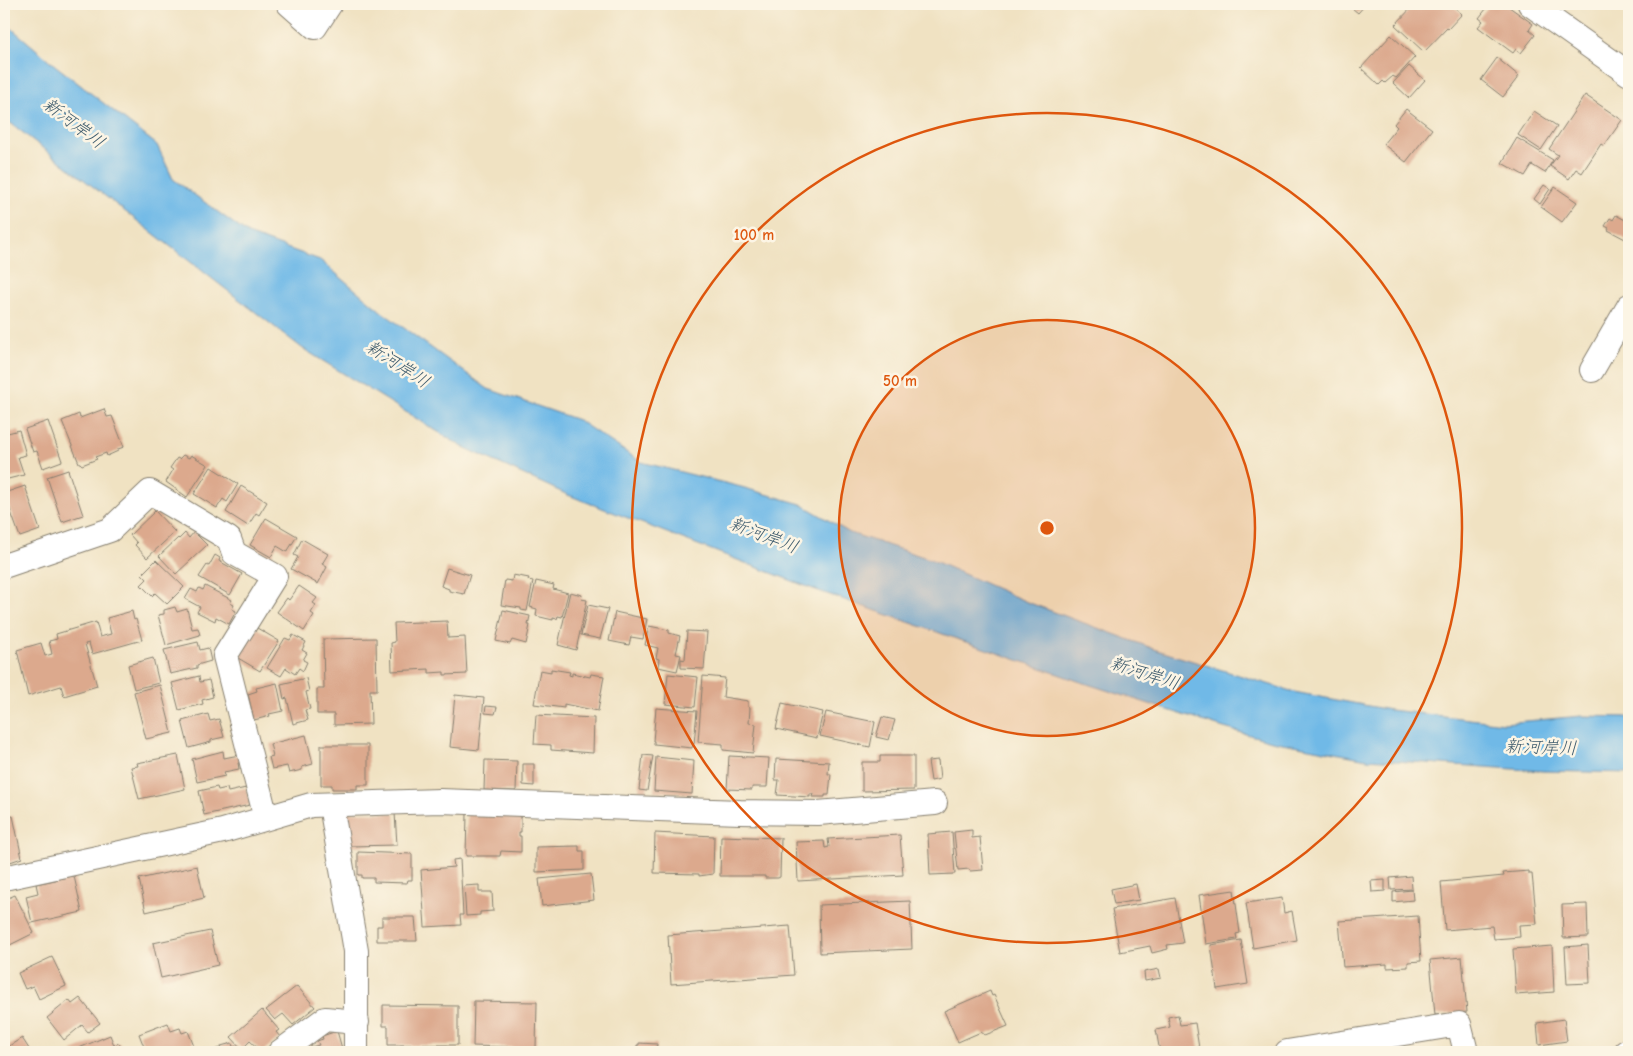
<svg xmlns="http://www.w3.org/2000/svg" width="1633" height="1056" font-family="'Comic Neue','Klee One',sans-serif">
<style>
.water{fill:#6fb9e7;stroke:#466a82}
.building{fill:#dca98d}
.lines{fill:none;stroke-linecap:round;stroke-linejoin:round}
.street-casing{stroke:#867f6f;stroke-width:26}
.street{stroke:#fff;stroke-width:24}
.ring{fill:none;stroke:#de560d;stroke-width:2.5}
.labels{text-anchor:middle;stroke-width:5;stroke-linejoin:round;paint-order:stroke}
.water-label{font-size:18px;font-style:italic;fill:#3d5b6d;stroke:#fcf5e5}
.centre{fill:#de560d;stroke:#fcf5e5;stroke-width:2.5}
.ring-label{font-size:15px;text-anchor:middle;font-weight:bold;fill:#de560d;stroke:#fcf5e5;stroke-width:5;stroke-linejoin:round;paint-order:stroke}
</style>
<rect width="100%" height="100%" fill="#fcf5e5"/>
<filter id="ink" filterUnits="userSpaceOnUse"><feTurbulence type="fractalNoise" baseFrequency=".02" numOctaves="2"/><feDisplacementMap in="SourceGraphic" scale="10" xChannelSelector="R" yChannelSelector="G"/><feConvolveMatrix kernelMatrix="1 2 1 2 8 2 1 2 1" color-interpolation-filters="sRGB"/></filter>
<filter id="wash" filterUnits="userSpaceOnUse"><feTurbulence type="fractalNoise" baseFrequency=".0096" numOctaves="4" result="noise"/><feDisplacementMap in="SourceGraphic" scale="20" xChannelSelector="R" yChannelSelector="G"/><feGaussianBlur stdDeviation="1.12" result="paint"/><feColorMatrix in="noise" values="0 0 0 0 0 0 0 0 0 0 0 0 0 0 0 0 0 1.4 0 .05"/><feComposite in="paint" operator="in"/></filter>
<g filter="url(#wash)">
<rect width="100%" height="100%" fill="#f0e2c2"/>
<!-- water -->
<path class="water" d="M4,22l52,44 101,79 16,34 75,55 72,26 62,52 106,77 90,31 63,42 100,25 60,17 49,29 80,26 97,43 133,49 134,41 96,18 114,13 78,-7 47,1v56l-86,-2 -176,-12 -95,-18 -48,-13 -146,-47 -262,-91 -248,-95 -107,-49 -159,-98 -298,-230z"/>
<g id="blocks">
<!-- building -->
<path class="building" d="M1347,4h19l-8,9z
M1415,4h36l11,10 -14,15 -1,-1 -23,24 -29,-27z
M1490,4h15l28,20 -4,6 6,5 -14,18 -5,-4 -3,4 -35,-26 5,-6 -4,-3z
M1391,35l24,22 -19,21 -3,-2 -8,7 -2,-2 -4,4 -18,-17z
M1497,58l22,18 -16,21 -22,-17z
M1409,66l16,14 -16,18 -16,-15z
M1585,95l37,25 -18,26 -3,-2 -19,29 -6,-4 -7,10 -19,-13 8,-11 -9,-6z
M1406,109l26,20 -26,33 -23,-18 14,-17 -3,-3z
M1534,111l23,15 -16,24 -23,-15z
M1517,138l36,22 -8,13 -13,-8 -7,11 -23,-13z
M1544,185l6,4 -10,15 -6,-5z
M1555,187l22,15 -15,20 -21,-15z
M1616,215l13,7v19l-21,-11 1,-2 -4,-2 5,-8 3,2z
M104,409l3,8 5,-1 12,31 -6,2v2l-11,5 -1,-3 -11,4 2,2 -15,6 -2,-2h-1l-17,-42 17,-7 1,4z
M48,421l14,40 -19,7 -6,-17 -4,1 -8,-23z
M19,430l7,25 -8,2 6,18 -20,5v-46z
M183,455l6,3 2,-3 17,10 -21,32 -21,-15 7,-12 -3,-2 7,-10 2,1z
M211,467l27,17 -11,18 -4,-3 -6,9 -23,-14z
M68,470l15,45 -21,7 -15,-45z
M25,486l15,44 -20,7 -16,-44z
M241,486l26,16 -8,13 -3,-2 -8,13 -22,-14z
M155,511l20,21 -28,26 -12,-13 2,-2 -7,-8z
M266,518l31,18 -10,16 -10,-6 -6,11 -21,-12z
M194,532l13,13 -31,29 -17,-18 19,-18 1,1 6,-6 4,5z
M302,539l26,15 -6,10 5,3 -9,17 -27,-15 7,-12 -4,-2z
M215,555l5,3 -1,3 23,13 -12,21 -31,-18 8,-12 2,1z
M156,560l28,27 -17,17 -12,-11 -3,3 -11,-11 6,-6 -5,-5z
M447,568l23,7 -6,19 -15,-3v-2l-8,-3z
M513,575l16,3 -1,2 5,1 -6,30 -6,-1v-2l-20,-3 4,-25 7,1z
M536,581l18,4 -1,4 15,4 -6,24 -4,-1 -1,3 -4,-1v2l-17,-4 1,-7 -7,-2z
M205,586l27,14 -2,3 4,2 -2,4 4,2 -7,13 -13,-7 -1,4 -18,-9 3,-5 -15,-8 6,-10 6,3 2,-4 4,2z
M299,586l18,12 -4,5 3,2 -5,8 3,2 -10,16 -27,-19 10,-14 2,2z
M570,592l12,3 -1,4 6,1 -11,50 -18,-5z
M588,605l20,4 -8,30 -19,-4z
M175,607l2,5 10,-3 5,20 6,-1 2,7 -34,10 -8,-30 6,-1v-4z
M503,610l27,6 -2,9h2l-4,19 -14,-4 -2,4 -14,-3z
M132,611l2,9 2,-1 6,21 -50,14 -3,-11 -4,1 12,42 -33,10 -3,-10 -33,10 -11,-46 24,-7 4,13 7,-2 -3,-13 8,-2 -1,-5 40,-12 4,15 11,-3 -4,-16z
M615,612l32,7 -4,20 -12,-2 -2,8 -20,-4z
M447,621l1,17 17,-1 2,37 -23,1v-3l-15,1v-4l-37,2 -1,-28 4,-1 -1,-19z
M649,626l20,4v3l11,3 -4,18 5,1 -4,16 -19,-4 1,-8 -3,-1 2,-10 -13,-3z
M257,628l22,13 -19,30 -22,-13z
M687,631l20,1 -3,37 -23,-1v-9l4,1z
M293,635l13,7 -4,8 5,3 -4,7 4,2 -4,9 -4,-3 -4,6 -9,-6 -5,8 -14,-8 18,-30 5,2z
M376,638l1,52h-7l1,34 -37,1v-11h-17v-25h7l-1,-50z
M198,642l2,8 8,-2 3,13 -14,4v3l-27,6 -6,-24z
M153,658l6,25 -25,6 -6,-24z
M551,669l19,3 -1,3 3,1v-3l18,4 1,-3 13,2 -6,35 -34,-7v4l-30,-4 6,-34 11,2z
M668,674l30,3 -3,30 -30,-3z
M199,676l1,6 9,-2 4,17 -11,3 1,4 -24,6 -7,-27z
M703,676l22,2 -2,19 25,4v6l2,1 -1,15 7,1 -3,29 -30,-3v-6l-25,-2z
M306,678l3,13 -3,1 4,17 -5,1 3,10 -15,4 -6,-26 -3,1 -3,-15z
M277,683l6,28 -14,3 1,2 -16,4 -6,-26 9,-3 -1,-3z
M160,685l12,48 -26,6 -12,-47z
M455,695l29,3 -5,52 -29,-3z
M782,703l41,9 -6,26 -41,-9z
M486,706l11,1 -2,7 -10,-1z
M656,708l41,3 -3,33h-1l-1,4 -38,-4v-3h-1z
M826,712l49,10 -5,25 -50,-11z
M208,714l2,7 9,-2 5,18 -13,3v2l-22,6 -7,-27z
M536,715l58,3 -1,35 -42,-3v-5l-17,-1z
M882,717l13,3 -6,20 -13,-3z
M306,735l7,29 -11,3v3l-13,3 -2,-7 -15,3 -3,-12 4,-1 -3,-12z
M321,745h47v40h-11v4h-25v-4h-11z
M223,751l1,7 15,-3 2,7 -3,1 1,6 -15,3 1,4 -28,6 -5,-23z
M178,755l7,34 -46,10 -8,-32 7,-1 -1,-3z
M643,755l10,1 -6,35 -8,-1z
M729,756l40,2 -2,29h-15v3l-25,-1z
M880,756h34v34l-52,1v-29h18z
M656,757l38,4 -2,33 -38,-3z
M776,759l53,3 -1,12h3l-2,21h-4v2h-13l1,-3h-3v3l-33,-2 2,-15h-4z
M485,760l32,1 -1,30 -32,-1z
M938,760l2,19 -9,2 -3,-20z
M523,764h11v22l-11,-1z
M217,787l1,3 9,-2 1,4 18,-4 4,17 -46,10 -5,-24z
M469,810l50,4v3h2v15h-2v4h2v16l-20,-1 -1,5h-34l1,-42h2z
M344,812l51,1 2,32 -48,1z
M13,816l9,42 -18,6v-46z
M972,830v8l8,-1 3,33 -13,1 -1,-2 -11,1 -4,-38z
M952,832l3,42 -25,1 -2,-41z
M655,833l59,3 -1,38 -14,2v-2l-45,-1z
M900,835l3,40 -105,6 -2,-39 28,-1 1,7 4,-1 -1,-8z
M721,836l60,2 -1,39 -2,1h-13v-2h-45z
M579,846v5h5v19l-48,2v-25z
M358,852l54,2v26h-4l-1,3 -33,-1v-4h-12v-3h-4z
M460,859l3,56h-3l1,10 -36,2 -4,-57 33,-3 -1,-7z
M197,866l7,32 -58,14 -7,-33z
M1529,871v3h3l5,50 -18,1 1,12 -26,2 -2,-13 -47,4 -4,-48 63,-6 -1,-3z
M591,874l3,26 -52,6 -3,-27z
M74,876l8,36 -50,11 -6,-27 12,-3 -2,-9z
M1411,876l1,13 -21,1 -1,-12z
M1385,880v11l-13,1 -1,-11z
M1136,884l3,16 -25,4 -3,-15z
M479,885v7h13l1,19 -13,1v3l-14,1 -2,-30z
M1234,890l6,43 -4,1 1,5 -31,5 -7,-49z
M1412,890l1,10 -20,2v-10z
M15,895l19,38 -30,15v-48z
M1175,898l8,45 -16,2 1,4 -16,4 -2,-7 -30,6 -8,-43z
M1282,898l2,15 8,-2 5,29 -44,8 -7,-45z
M910,901l2,48 -92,4 -1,-48z
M1587,904l1,33 -25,1 -1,-33z
M1418,916l3,45 -13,1v5l-21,1v-4l-44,3 -4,-46z
M382,917h33l2,24h-40v-15h5z
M790,926l4,49 -123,9 -3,-49z
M210,931l8,34 -57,13 -8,-35z
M1241,940l7,44 -31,5 -6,-44z
M1588,945l2,38 -23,1 -2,-37z
M1552,946l2,46 -38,3 -3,-46z
M52,957l14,29 -27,13 -6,-13 -8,3 -7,-16z
M1462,957l5,55 -32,3 -5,-55z
M1159,969l2,9 -16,3 -1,-9z
M297,986l18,21 -22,18 -10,-11 -8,6 -9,-10z
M990,991l2,5 2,-1 14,31 -23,9 -4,-3 -23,10 -14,-31z
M80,998l20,25 -12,9 -6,-7 -18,15 -17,-22 22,-18 3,4z
M474,1001l63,1 -1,46 -63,-2z
M383,1005l75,1v39h-70v-19h-5z
M262,1010l17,20 -3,2 4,5 -18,15 -12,-11 -8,8 -11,-12z
M1178,1015l2,10 15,-2 4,25 -24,4h-15l-4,-22 14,-3 -2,-10z
M1564,1019l3,22 -28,4 -2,-22z
M168,1023l3,8 9,-3 2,5 6,-2 7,18 -8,3h-31l-1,-2 -9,2 -7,-18z
M337,1031l6,21h-31l-1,-5 8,-2 -2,-4 6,-2 -1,-3z
M110,1035l4,10 5,-2 4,9h-51v-1z
M22,1038l9,14h-27v-3z
M232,1043l1,4 4,-1 2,6h-23v-3l6,-1 -1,-2z
M639,1043l18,1 -1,8h-19v-7h2z"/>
</g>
</g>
<g filter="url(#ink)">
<use href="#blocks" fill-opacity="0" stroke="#867f6f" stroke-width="1"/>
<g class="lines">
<defs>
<path id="street" d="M289,4l26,23 15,-23
M1530,4l99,70
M1592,370l37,-64
M4,566l106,-36 40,-38 79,47 5,14 41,23 -50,80 41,162
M331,805l25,146v101
M4,878l219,-47 88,-26 129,-4 300,11 78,1 117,-10
M280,1052l45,-33 32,3
M1287,1052l172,-28 7,28
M1626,1052h3"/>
</defs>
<!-- street casing -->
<use href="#street" class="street-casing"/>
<!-- street -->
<use href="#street" class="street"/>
</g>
</g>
<!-- distance rings -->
<circle cx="1047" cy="528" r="208" fill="#de560d" fill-opacity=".12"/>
<g class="ring">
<circle cx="1047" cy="528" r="208"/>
<circle cx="1047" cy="528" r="415"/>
</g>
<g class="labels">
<!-- water labels -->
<g class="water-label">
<text transform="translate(74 123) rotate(37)" y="6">新河岸川</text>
<text transform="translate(398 364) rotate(33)" y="6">新河岸川</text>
<text transform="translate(764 535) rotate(21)" y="6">新河岸川</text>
<text transform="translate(1145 673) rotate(18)" y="6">新河岸川</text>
<text transform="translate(1541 747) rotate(2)" y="6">新河岸川</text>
</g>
</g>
<circle cx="1047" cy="528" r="8" class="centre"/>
<g class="ring-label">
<text x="754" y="240">100 m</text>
<text x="900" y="386">50 m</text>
</g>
<!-- margin -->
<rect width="1633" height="1056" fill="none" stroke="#fcf5e5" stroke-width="20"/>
</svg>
